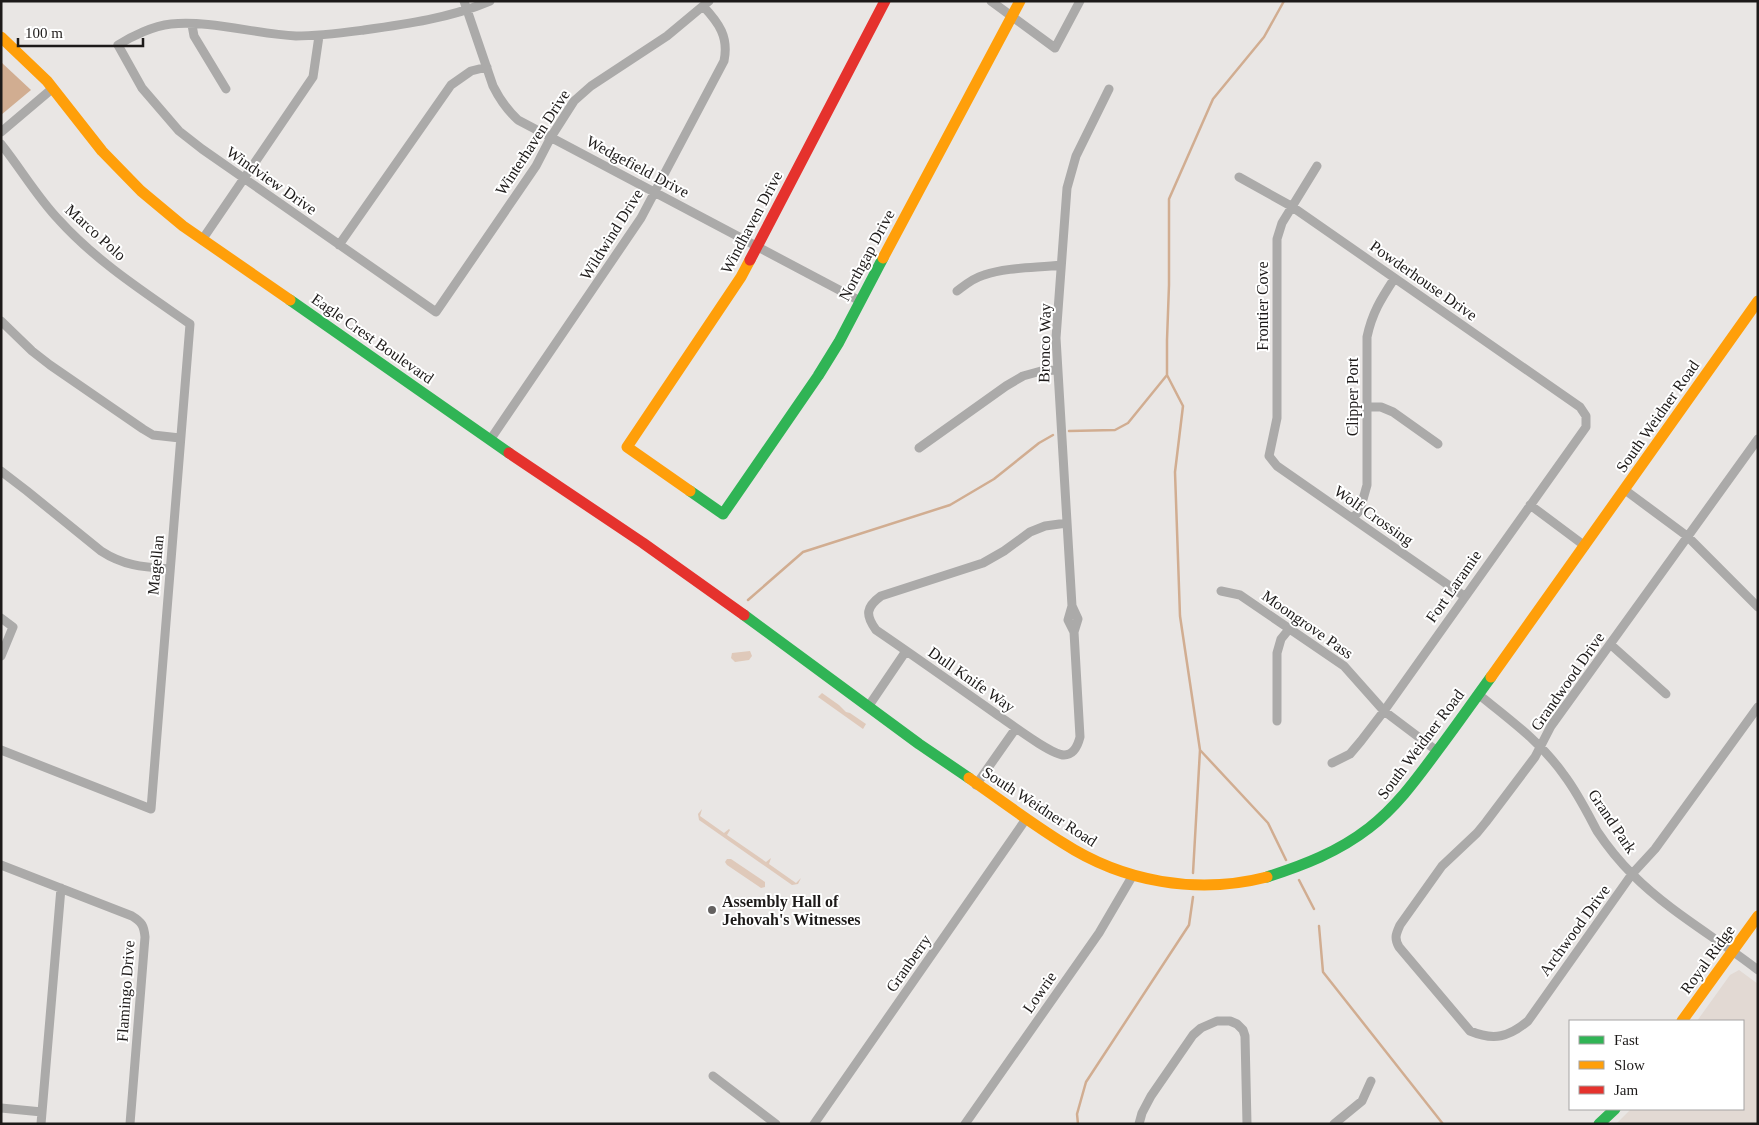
<svg xmlns="http://www.w3.org/2000/svg" width="1759" height="1125" font-family="'Times New Roman',serif">
<style>
.built{fill:#e2d9d3}
.green{fill:#dfc9ba}
.water{fill:#d1ad91}
.lines{fill:none;stroke-linecap:round;stroke-linejoin:round}
.stream{stroke:#d1ad91;stroke-width:2.5}
.street{stroke:#abaaa9;stroke-width:9}
.fast{stroke:#30b455;stroke-width:11}
.slow{stroke:#ff9f0a;stroke-width:11}
.jam{stroke:#e5322d;stroke-width:11}
.poi-dot{fill:#646160;stroke:#fff;stroke-width:2}
.labels{text-anchor:middle;stroke-width:4;stroke-linejoin:round;paint-order:stroke}
.street-label{font-size:16px;fill:#1d1a19;stroke:#fff}
.poi-label{font-size:16px;font-weight:bold;fill:#1d1a19;stroke:#fff;text-anchor:start}
</style>
<rect width="100%" height="100%" fill="#e9e6e4"/>
<!-- built -->
<path class="built" d="M1739,970l19,14v140h-142l15,-15h112v-88h-46l33,-46z"/>
<!-- green -->
<path class="green" d="M750,651l2,5 -3,4 -14,2 -4,-4 1,-5z
M822,693l17,12 7,7 4,1 16,11 -3,5 -45,-32z
M702,809l-2,7 24,17 5,-4 1,1 -3,5 39,27 5,-4 -2,6 27,19 5,-5 -3,6 -6,1 -93,-65 -1,-6z
M727,859h4l34,23v5l-4,1 -34,-23 -2,-3z"/>
<!-- water -->
<path class="water" d="M1,62l30,28 -30,25z"/>
<g class="lines">
<!-- stream -->
<path class="stream" d="M1069,431l46,-1 13,-7 39,-48
M748,600l55,-48 147,-47 44,-26 45,-36 14,-8
M1200,750l68,73 18,37
M1193,873l7,-123 -20,-134 -5,-144 8,-66 -16,-31v-35l2,-55v-86l44,-100 51,-62 20,-36
M1299,880l15,29
M1319,926l4,46 120,152
M1078,1124l-1,-10 9,-32 103,-157 4,-28"/>
<!-- street -->
<path class="street" d="M464,1l29,85c7,14 14,24 25,34l342,181
M490,1c-40,17 -83,23 -126,29 -23,3 -45,6 -68,6 -40,-2 -86,-16 -125,-12 -18,2 -39,12 -53,21l24,43 37,43 23,18 234,163 100,-146 15,-29 23,-36 17,-15 76,-50 42,-35
M991,1l64,47 25,-47
M192,25l2,11 32,53
M1,132l52,-44
M1,144c20,25 36,53 58,76 37,41 85,72 131,104l-39,485 -150,-59
M1317,166l-35,57 -5,16v179l-8,38 8,10 187,130
M1239,177l52,29 289,201 6,9v11l-202,284 -23,30 -11,13 -18,9
M202,240l111,-163 6,-41
M339,245l112,-160 20,-14 16,-4
M957,291c8,-6 16,-13 27,-16 24,-8 52,-7 77,-10
M1,321l31,30 18,14 93,64 10,6 27,3
M1368,407h13l12,5 45,32
M1758,439l-207,287 -16,31 -49,65 -9,11 -35,33 -42,59c-4,9 -6,13 -1,22l71,84c24,10 39,6 58,-10l104,-147 23,-25 103,-142
M490,440l151,-222 83,-157c5,-24 -5,-38 -21,-55
M919,448l87,-62 17,-10 18,-5 16,-1
M1,471l26,20 74,60c23,15 42,16 69,18
M1625,490l62,46 71,71
M1530,505l55,41
M1353,518l7,-8 7,-25v-148c5,-24 14,-38 27,-58
M1067,523l-22,3 -15,6 -26,19 -21,12 -102,33c-15,11 -16,19 -5,34 41,28 82,57 123,86 12,8 52,39 65,39 10,0 14,-10 16,-18l-6,-105 4,-13 -6,-13
M1221,591l19,4 104,71 40,45 53,40
M1,618l12,9 -12,29
M1074,632l-6,-12 4,-14 -16,-268 11,-150 9,-32 33,-67
M1610,644l56,50
M1478,694c31,25 63,48 86,81 13,17 23,37 33,56 10,15 23,31 36,44 37,37 84,63 125,95
M868,707l38,-56
M1277,721v-68l4,-14 9,-11
M976,785l40,-57
M1,865l131,51c10,6 12,10 13,21l-15,187
M713,1076l63,48
M1,1108l41,4
M41,1124l20,-236
M814,1124l212,-305
M965,1124l134,-191 34,-58
M1139,1124l3,-11 9,-17 42,-61 8,-7 16,-7h13l7,3 6,6 2,6 2,88
M1334,1124l28,-23 9,-20"/>
<!-- fast -->
<path class="fast" d="M290,300l219,153
M690,491l33,23 95,-138 21,-34 44,-84
M744,615l175,129 50,34
M1267,877c37,-12 71,-25 102,-49 27,-21 46,-47 66,-74 19,-25 37,-51 56,-77
M1599,1124l16,-15"/>
<!-- slow -->
<path class="slow" d="M1,37l46,44 55,70 39,40 42,35 107,74
M883,258l137,-257
M690,491l-63,-44 114,-170 9,-17
M1491,677l267,-376
M969,778c31,22 62,45 94,65 60,39 134,52 204,34
M1682,1021l76,-105"/>
<!-- jam -->
<path class="jam" d="M750,260l135,-259
M509,453l134,90 101,72"/>
</g>
<!-- markers -->
<circle class="poi-dot" cx="712" cy="910" r="5"/>
<g class="labels">
<!-- street labels -->
<g class="street-label">
<text transform="translate(532 142) rotate(-57)" y="6">Winterhaven Drive</text>
<text transform="translate(638 166) rotate(28)" y="6">Wedgefield Drive</text>
<text transform="translate(272 180) rotate(35)" y="6">Windview Drive</text>
<text transform="translate(751 222) rotate(-62)" y="6">Windhaven Drive</text>
<text transform="translate(96 232) rotate(42)" y="6">Marco Polo</text>
<text transform="translate(611 234) rotate(-58)" y="6">Wildwind Drive</text>
<text transform="translate(866 255) rotate(-62)" y="6">Northgap Drive</text>
<text transform="translate(1424 280) rotate(35)" y="6">Powderhouse Drive</text>
<text transform="translate(1262 306) rotate(-90)" y="6">Frontier Cove</text>
<text transform="translate(373 338) rotate(35)" y="6">Eagle Crest Boulevard</text>
<text transform="translate(1044 343) rotate(-89)" y="6">Bronco Way</text>
<text transform="translate(1352 397) rotate(-90)" y="6">Clipper Port</text>
<text transform="translate(1657 416) rotate(-55)" y="6">South Weidner Road</text>
<text transform="translate(1374 515) rotate(35)" y="6">Wolf Crossing</text>
<text transform="translate(155 565) rotate(-85)" y="6">Magellan</text>
<text transform="translate(1453 586) rotate(-55)" y="6">Fort Laramie</text>
<text transform="translate(1308 624) rotate(35)" y="6">Moongrove Pass</text>
<text transform="translate(972 679) rotate(35)" y="6">Dull Knife Way</text>
<text transform="translate(1567 681) rotate(-55)" y="6">Grandwood Drive</text>
<text transform="translate(1420 744) rotate(-53)" y="6">South Weidner Road</text>
<text transform="translate(1040 806) rotate(33)" y="6">South Weidner Road</text>
<text transform="translate(1613 821) rotate(56)" y="6">Grand Park</text>
<text transform="translate(1574 930) rotate(-54)" y="6">Archwood Drive</text>
<text transform="translate(1707 959) rotate(-54)" y="6">Royal Ridge</text>
<text transform="translate(908 963) rotate(-55)" y="6">Granberry</text>
<text transform="translate(125 991) rotate(-86)" y="6">Flamingo Drive</text>
<text transform="translate(1039 992) rotate(-55)" y="6">Lowrie</text>
</g>
<!-- poi labels -->
<g class="poi-label">
<text x="722" y="907">Assembly Hall of<tspan x="722" dy="18">Jehovah's Witnesses</tspan></text>
</g>
</g>
<!-- border -->
<rect width="1759" height="1125" fill="none" stroke="#1d1a19" stroke-width="5"/>
<!-- legend -->
<rect x="1569" y="1020" width="175" height="90" fill="#ffffff" stroke="#a5a3a3"/>
<rect x="1579" y="1036" width="25" height="8" fill="#30b455" stroke="#a5a3a3"/>
<text x="1614" y="1045" font-size="15" fill="#1d1a19">Fast</text>
<rect x="1579" y="1061" width="25" height="8" fill="#ff9f0a" stroke="#a5a3a3"/>
<text x="1614" y="1070" font-size="15" fill="#1d1a19">Slow</text>
<rect x="1579" y="1086" width="25" height="8" fill="#e5322d" stroke="#a5a3a3"/>
<text x="1614" y="1095" font-size="15" fill="#1d1a19">Jam</text>
<!-- scale -->
<path d="M18 38v8h125v-8" fill="none" stroke="#1d1a19" stroke-width="2.5"/>
<text x="25" y="38" font-size="15" fill="#1d1a19" stroke="#ffffff" stroke-width="4" paint-order="stroke">100 m</text>
</svg>
